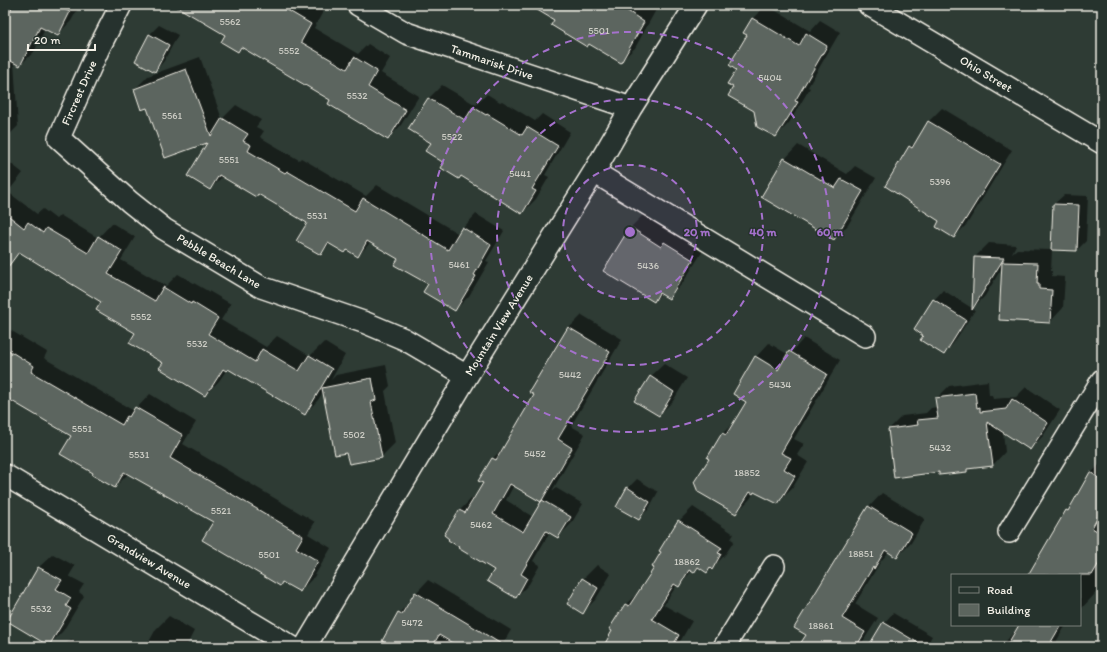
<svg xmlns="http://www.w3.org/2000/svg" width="1107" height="652" font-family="Itim,sans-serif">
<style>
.shadow{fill:#0007;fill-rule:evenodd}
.building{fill:#5c655e;stroke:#f4f1e8}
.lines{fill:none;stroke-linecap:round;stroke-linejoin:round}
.minor-casing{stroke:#f4f1e8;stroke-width:24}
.minor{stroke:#26332d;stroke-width:21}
.ring{fill:none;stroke:#a571cd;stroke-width:2;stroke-dasharray:7 5}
.labels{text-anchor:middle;stroke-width:3;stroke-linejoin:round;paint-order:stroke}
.number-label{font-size:10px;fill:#cecec6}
.street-label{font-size:12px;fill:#f4f1e8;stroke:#26332d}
.centre{fill:#a571cd;stroke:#26332d;stroke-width:2}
.ring-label{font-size:12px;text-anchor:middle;font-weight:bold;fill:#a571cd;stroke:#26332d;stroke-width:3;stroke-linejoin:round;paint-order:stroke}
</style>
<rect width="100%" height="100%" fill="#2e3b34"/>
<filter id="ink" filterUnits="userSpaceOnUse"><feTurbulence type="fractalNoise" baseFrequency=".025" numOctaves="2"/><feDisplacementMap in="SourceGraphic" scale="8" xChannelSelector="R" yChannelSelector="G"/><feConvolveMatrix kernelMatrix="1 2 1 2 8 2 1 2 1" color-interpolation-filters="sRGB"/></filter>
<g filter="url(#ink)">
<!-- shadow -->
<path class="shadow" d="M14,5h66l-9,16 -14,14 -12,-6 -11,23 -14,13 -6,-3 4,64 -13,13v-117z
M184,5h131l9,5 -10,18 44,26 10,-10 22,14 -9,15 38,23 -18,29 -13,14 -57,-39 -88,-54 -5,5 -12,-17z
M530,5h123l4,3 -22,40 -14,13z
M766,5l44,26 10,-11 20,12 -32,55 2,1 -21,35 -13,13 -42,-49 3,-18 11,-34 -4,-2 9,-15z
M159,25l19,10 -14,26 -9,10 -19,-10 14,-27z
M200,57l22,62 14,-14 25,15 -5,7 8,4 -4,6 39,23 2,-2 65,38 11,-11 82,49 4,-6 13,-14 28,17 -18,30 3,1 -20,34 -14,14 -26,-26 -30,-26 -28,-16 -13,14 -11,-7 -16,-6 -11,11 -12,-31 -49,-30 -36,-17 -13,13 -1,-48 -62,-34 -12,-18 13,-13z
M442,85l34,20 11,-11 13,8 2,-1 33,20 7,-7 28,18 -25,43 4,2 -13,22 -14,14 -77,-51 -13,-19 -22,-14 19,-31z
M942,108l70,42 -45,74 -13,13 -13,-16 -31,-74 8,-7 11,-19z
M798,145l49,29 8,-8 21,12 -28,47 -14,14 -49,-80z
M5,159l18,14 -15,19 29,22 6,-5 13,10 4,-4 38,23 14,-15 23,14 -14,23 45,26 12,-12 28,16h1l24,14 -10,16 45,27 11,-11 33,20 14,-14 21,13 -14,25 5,-5 50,-10 4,21 -5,5 10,52 -14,14 -34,-5 -24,-60 -5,8 -13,14 -77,-46 -9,13 -14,14 -41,-32 -28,-30 -33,-32 -82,-50 -9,9 -7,-6z
M1064,195l24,1 -2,45 -9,9 -23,-46z
M644,214l30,19 4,-4 28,17 -24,38 -13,13 -7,-4 -8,8 -24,-73z
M989,243l27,2 -4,8 5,-4 35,1 -1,21h1v5l13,1 -2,31 -13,14 -47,-56 -18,30 -12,12 2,-51z
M1102,285v14l-6,-4z
M943,290l32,20 -22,34 -9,10 -19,-19 -10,-6 19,-29z
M582,315l40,24 -51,87 14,8 -33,57 4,-3 27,16 -12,20 -13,13 -8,-5 -17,29 7,4 -11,19 -13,13 -21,-28 -50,-34 15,-25 13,-13 2,1 9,-15 9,-25 12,-12 30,-52 34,-66zM514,485l26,16 4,-3 -11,19 -27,-17z
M5,327l42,25 -3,6 90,53 16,-17 46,28 -13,22 132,78 -7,12 23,14 -17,29 -14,14 -17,-10 -4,4 -65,-64 -85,-48 -14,14 -20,-14 -23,-38 -56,-33 -2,2 -9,-5z
M804,338l36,22 -46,79 10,5 -7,11 11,7 -16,27 -14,13 -23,-11 -5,8 -14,14 -27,-55 14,-25 14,-13 10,-18 9,-45 13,-14 20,12zM758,357l25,15 -1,2 -24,-14z
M664,364l23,14 -14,23 -14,14 -9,-38z
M988,381l1,14h3l1,4 23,-2 10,-10 34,23 -17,26 -13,13 -27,-18 2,21 -12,13 -23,2 -3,4h-28l-50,-42 13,-13 24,-3 5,-5 6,-1 -1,-8 13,-13z
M1102,462v105l-2,3 2,1v11l-8,13 -13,14 -1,-34h-46l-4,-2 61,-100z
M637,479l21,13 -10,18 -10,9 -10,-31z
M882,493l43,26 -14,24 -14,14 -8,-5 -8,9 -26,43 23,14 -16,25 -4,4h-58l7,-12 62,-128z
M693,507l41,27 -3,5 3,2 -9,14 -13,13 -5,4 -7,-5 -6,5 -2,-1 -14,15 -1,-1 -13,20 28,16 -11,19 -7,7h-70l10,-17 -3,-1 15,-25 14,-13 15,-23 24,-47z
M53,554l22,12 -6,10 15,8 -5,8 5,4 -21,35 -14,14 -41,-25 31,-53z
M597,565l14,9 -15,25 -13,13v-33z
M428,580l83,50 -10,17h-54l-8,-5 -3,5h-52l15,-34 12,-12 5,-8z
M893,613l39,23 -6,11h-54l12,-24z
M169,616l25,15 -8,16h-40l10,-18z
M1020,625h46l-13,22h-52z
M71,639l14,8h-22z"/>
<!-- building -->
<path class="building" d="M13,5h43l14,7 -12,24 -18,-9 -20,39 -15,-8v-38z
M174,5h105l32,19 -10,18 46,27 7,-12 23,14 -9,16 38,23 -18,30 -60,-36 2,-4 -89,-53 -3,5 -17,-10 4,-7z
M529,5h90l25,17 -23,41 -32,-19 -2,3 -36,-22 3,-5z
M752,18l47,28 7,-13 21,13 -32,55 3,1 -22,35 -19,-10 -3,-16 -26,-15 5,-9 -6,-3 9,-14 -7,-5 18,-30 -4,-2z
M149,34l20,11 -14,27 -20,-11z
M186,69l25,67 11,-18 26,16 -5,7 8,4 -3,6 37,22 2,-2 68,40 8,-13 85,52 14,-23 29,18 -17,30 2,1 -21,35 -32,-19 5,-8 -34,-19 4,-6 -31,-18 -9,16 -11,-7 -2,3 -17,-10 -7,12 -25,-14 11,-18 -49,-29 -2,3 -37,-22 -9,15 -23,-14 20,-33 -42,15 -18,-50 -6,2 -7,-21z
M428,98l37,22 8,-13 13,8 1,-1 35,21 5,-8 31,19 -26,43 4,2 -14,23 -61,-38 -2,3 -18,-11 3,-5 -19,-12 6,-8 -23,-14z
M928,121l72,43 -46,74 -18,-11 3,-6 -54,-35 24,-40 3,2z
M784,158l51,30 6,-9 22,12 -29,49 -73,-43z
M1053,204l26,1 -2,46 -26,-1z
M5,213l19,15 4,-6 15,11 3,-5 42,25 10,-17 24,15 -14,23 47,27 8,-14 28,17 1,-2 26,16 -10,16 47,28 7,-13 37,22 10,-16 23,14 -27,46 -77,-46 -2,2 -3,-2 -12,19h-1l-5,8 -46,-28 4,-5 -34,-20 6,-10 -39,-23 5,-8 -82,-50 -14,19z
M630,227l31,20 3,-5 29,18 -24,39 -10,-6 -5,9 -51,-31z
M974,257l30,1 -32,52z
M1002,262l36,1 -1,21h2v5l13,1 -2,33 -51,-3z
M933,299l33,21 -22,35 -24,-15 3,-4 -9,-7z
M568,327l42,25 -52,87 14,9 -31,54 -31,-18 -17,30 30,18 19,-32 29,17 -13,21 -12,-7 -25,43 6,4 -11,20 -29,-17 7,-11 -36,-22 1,-1 -11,-7 1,-1 -5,-4 15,-25 6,3 18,-30 -5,-2 14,-23 4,2 38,-65 -5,-3z
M5,348l29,18 -3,6 91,53 5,-9 2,1 6,-10 48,28 -13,23 133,78 -7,12 22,13 -18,31 -18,-10 -2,4 -78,-46 11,-18 -89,-50 -9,16 -23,-13 1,-2 -33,-19 11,-18 -66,-39z
M789,351l38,23 -46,79 10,5 -7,11 11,7 -17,28 -24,-12 -1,2 -3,-2 -14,22 -38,-22 -4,-10 15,-23 -2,-1 15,-25 4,2 20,-33 -13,-8 22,-38 23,14z
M650,376l24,16 -15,24 -25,-15z
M372,378l4,22 -5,2 11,56 -33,6 -3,-11 -11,2 -13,-67z
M975,393l2,15 3,-1v5l26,-3 6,-10 36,24 -18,27 -43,-28 6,44 -26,3v3l-28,3v-3l-45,6 -6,-49 30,-4 -1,-5 21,-2 -3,-20z
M1090,472l12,8v29l-10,19 10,6v24l-10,17h-64l38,-65 2,1z
M627,487l23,15 -11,18 -23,-13z
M868,506l44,27 -15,25 -12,-8 -11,19 -1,-2 -31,51 23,14 -9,15h-58l8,-12 -12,-7z
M678,520l44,28 -4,5 3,1 -9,16 -2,-2 -3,5 -9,-6 -4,6 -5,-3 -10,17 -5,-3 -22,35 27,16 -7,12h-69l9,-16 -3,-2 16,-25 4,2 25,-38 -2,-1 9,-15 -2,-1z
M38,567l24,13 -6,9 15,9 -5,8 5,3 -22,37 -42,-25z
M582,578l16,10 -15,26 -16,-10z
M415,592l52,31 39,24h-47l-20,-12 -7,12h-40l-10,-6 16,-29 4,2z
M883,622l42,25h-57z
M1019,625h42l-13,22h-42z"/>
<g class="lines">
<defs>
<path id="minor" d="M121,5l-22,43 -40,90 71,64 34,27 97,58 105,36 38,16 63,37
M358,5l48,28 225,75
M869,5l233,138
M594,172l271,164
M5,475l287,172
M1009,532l93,-152
M305,647l162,-271 127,-204 37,-64 65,-103
M724,647l50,-81"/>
</defs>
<!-- minor casing -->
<use href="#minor" class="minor-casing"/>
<!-- minor -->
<use href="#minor" class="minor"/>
</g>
</g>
<!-- distance rings -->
<circle cx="630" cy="232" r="67" fill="#a571cd" fill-opacity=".12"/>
<g class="ring">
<circle cx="630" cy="232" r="67"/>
<circle cx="630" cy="232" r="133"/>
<circle cx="630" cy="232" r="200"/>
</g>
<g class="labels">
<!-- number labels -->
<g class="number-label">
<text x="230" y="25">5562</text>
<text x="599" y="34">5501</text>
<text x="289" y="54">5552</text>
<text x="770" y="81">5404</text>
<text x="357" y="99">5532</text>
<text x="172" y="119">5561</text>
<text x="452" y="140">5522</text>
<text x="229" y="163">5551</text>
<text x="520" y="177">5441</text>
<text x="940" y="185">5396</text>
<text x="317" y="219">5531</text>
<text x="459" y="268">5461</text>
<text x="648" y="269">5436</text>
<text x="141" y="320">5552</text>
<text x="197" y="347">5532</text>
<text x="570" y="378">5442</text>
<text x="780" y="388">5434</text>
<text x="82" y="432">5551</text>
<text x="354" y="438">5502</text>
<text x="940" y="451">5432</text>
<text x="535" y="457">5452</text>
<text x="139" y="458">5531</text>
<text x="747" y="476">18852</text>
<text x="221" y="514">5521</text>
<text x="481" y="528">5462</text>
<text x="861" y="557">18851</text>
<text x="269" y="558">5501</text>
<text x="687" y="565">18862</text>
<text x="41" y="612">5532</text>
<text x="412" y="626">5472</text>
<text x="821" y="629">18861</text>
</g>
<!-- street labels -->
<g class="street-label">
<text transform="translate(492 62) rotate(19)" y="4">Tammarisk Drive</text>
<text transform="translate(986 74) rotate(31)" y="4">Ohio Street</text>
<text transform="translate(79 93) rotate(-66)" y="4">Fircrest Drive</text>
<text transform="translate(219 261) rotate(31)" y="4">Pebble Beach Lane</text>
<text transform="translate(499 325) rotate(-58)" y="4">Mountain View Avenue</text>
<text transform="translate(149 561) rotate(31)" y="4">Grandview Avenue</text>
</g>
</g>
<circle cx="630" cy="232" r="6" class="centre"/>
<g class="ring-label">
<text x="697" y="236">20 m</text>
<text x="763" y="236">40 m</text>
<text x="830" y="236">60 m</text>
</g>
<!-- margin -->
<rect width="1107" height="652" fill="none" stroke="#26332d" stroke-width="20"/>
<rect x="10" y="10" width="1087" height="632" fill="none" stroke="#f4f1e8" stroke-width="1.5" filter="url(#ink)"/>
<!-- legend -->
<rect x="951" y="574" width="130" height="52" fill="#26332d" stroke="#787f78"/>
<rect x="959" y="587" width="20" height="6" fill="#26332d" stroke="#787f78"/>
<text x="987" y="594" font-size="12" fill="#f4f1e8">Road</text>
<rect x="959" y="604" width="20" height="12" fill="#5c655e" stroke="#787f78"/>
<text x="987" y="614" font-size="12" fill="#f4f1e8">Building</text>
<!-- scale -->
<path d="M28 44v6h67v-6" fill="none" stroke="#f4f1e8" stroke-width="2"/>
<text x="34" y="44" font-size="12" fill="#f4f1e8" stroke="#26332d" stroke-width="3" paint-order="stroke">20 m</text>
</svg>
